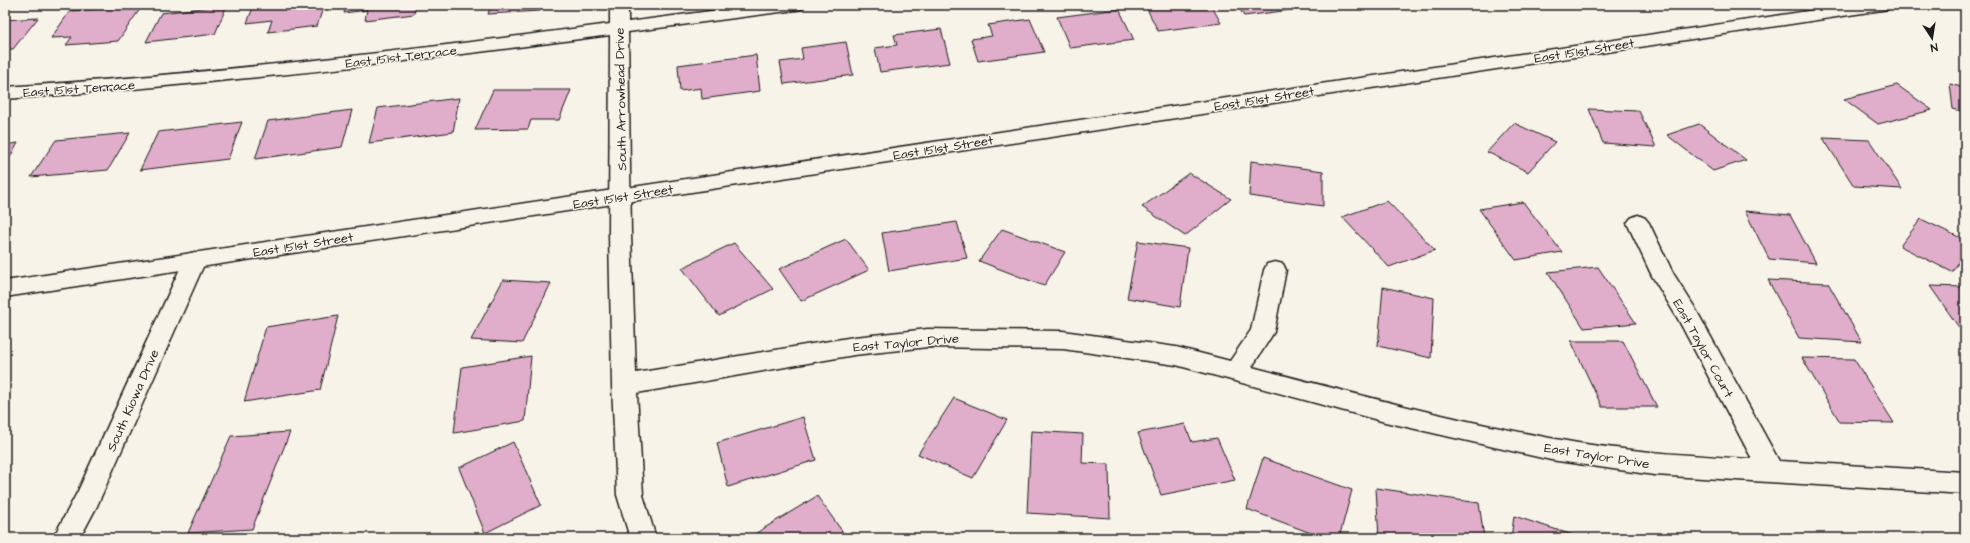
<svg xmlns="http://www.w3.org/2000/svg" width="1970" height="543" font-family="'Architects Daughter',sans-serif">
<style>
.building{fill:#e0aecb;stroke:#1c1c1c}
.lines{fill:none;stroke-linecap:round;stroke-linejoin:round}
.street-casing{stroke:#1c1c1c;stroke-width:3}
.primary-casing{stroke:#1c1c1c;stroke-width:3}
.street{fill:#f7f3e8;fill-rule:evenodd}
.primary{fill:#f7f3e8;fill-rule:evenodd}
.labels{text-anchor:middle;stroke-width:3;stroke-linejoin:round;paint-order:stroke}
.street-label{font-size:13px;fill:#1c1c1c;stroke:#f7f3e8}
</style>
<rect width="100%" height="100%" fill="#f7f3e8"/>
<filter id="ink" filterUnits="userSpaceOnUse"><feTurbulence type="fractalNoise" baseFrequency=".025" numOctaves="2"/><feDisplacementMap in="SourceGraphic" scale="8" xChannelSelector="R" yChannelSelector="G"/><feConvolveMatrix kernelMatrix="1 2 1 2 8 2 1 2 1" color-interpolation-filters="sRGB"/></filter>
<g filter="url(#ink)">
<!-- building -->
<path class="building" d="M227,5l-12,29 -69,8 15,-29z
M254,5h70l-7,21 -49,6 4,-12 -25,3z
M346,5h70l-2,9 -49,6 2,-10 -23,3z
M491,5h51l-2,6 -52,3z
M1145,5h66l10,18 -63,8z
M1237,5h67l2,3 -62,8z
M1330,5h29l-26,3z
M142,6l-24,35 -52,4 6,-8 -21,1 19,-27z
M1119,9l15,31 -64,8 -13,-31z
M38,18l-25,31h-8v-29z
M1030,19l14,33 -66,9 -7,-22 21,-3 -4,-11z
M941,29l9,34 -70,9 -5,-24 22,-3 -3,-10z
M846,42l7,33 -69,9 -4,-22 23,-3 -2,-11z
M756,55l4,36 -58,8 -1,-11 -21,3 -2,-26z
M1950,84l15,4v24l-12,-3z
M1897,85l35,25 -54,14 -34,-25z
M493,90h78l-12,30h-28l-3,9 -53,1z
M459,98l-6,34 -84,11 9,-35z
M1589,109l50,2 17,36 -53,-4z
M352,110l-10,37 -87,12 13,-38z
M242,122l-14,37 -88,11 18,-38z
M1514,123l41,19 -27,30 -41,-20z
M1699,124l47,36 -33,11 -46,-36z
M130,133l-22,37 -77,7 25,-37z
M1823,138l46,2 33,49 -48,-3z
M18,143l-13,23v-21z
M1251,161l72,10v35l-74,-10z
M1189,173l42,26 -46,37 -43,-29z
M1387,201l48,49 -46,17 -47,-50z
M1523,202l39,50 -46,8 -37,-51z
M1745,211l45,4 26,48 -47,-4z
M1921,219l44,21v13l-13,19 -52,-26z
M957,222l10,36 -78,13 -7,-38z
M1002,229l63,23 -21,34 -65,-25z
M846,239l23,31 -68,31 -22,-32z
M1138,241l50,7 -8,59 -53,-9z
M734,243l39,46 -54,27 -37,-48z
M1598,267l38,56 -52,5 -36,-56z
M503,280l48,3 -29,60 -51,-3z
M1768,280l60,3 34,59 -63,-4z
M1930,286l35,1v49z
M1383,287l51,11 -3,60 -53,-12z
M338,316l-18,74 -76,12 22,-75z
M1571,341h52l34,66h-55z
M531,356l-6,65 -71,12 8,-66z
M1802,358l52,1 40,64 -54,-1z
M954,398l53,22 -34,58 -55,-24z
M803,417l13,43 -88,27 -11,-44z
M1185,424l7,18 25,-4 18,42 -74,15 -23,-62z
M1031,431l52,3 -1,29 27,1 1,54 -83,-5z
M290,432l-38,97 -64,4 43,-97z
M513,442l28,63 -56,28 -26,-65z
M1263,458l89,32 -13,48h-15l-77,-29z
M1376,488l103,15 5,35h-105z
M817,496l30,42h-99z
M1514,516l68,22h-71z"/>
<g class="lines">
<defs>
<path id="street" d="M610,5h18v17l128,-17h49l-3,4 -6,1 -168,22 3,202 5,139 218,-36 74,-8 135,2 113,16 54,14 21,-31 13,-60 3,-6 8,-2 8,2 3,6 -12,62 -22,35c99,26 198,52 298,71 67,13 134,17 202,21l-74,-140 -26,-43 -25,-53 4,-5 7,-3 7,3 4,5 24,50 22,35 84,153 186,11v22l-311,-19 -103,-15 -166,-38 -209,-57 -113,-16 -135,-2 -74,8 -217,38 6,102 13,43h-26l-13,-43 -5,-110 -3,-151 1,-199c-201,27 -402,50 -605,64v-12c203,-13 404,-36 605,-63z
M195,252l8,2 3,6 -109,246 -17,32h-27l25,-47 106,-231 3,-6z"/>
<path id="primary" d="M1848,5h43l-3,4 -6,1 -1877,287v-16z"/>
</defs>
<!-- street casing -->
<use href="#street" class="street-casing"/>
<!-- primary casing -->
<use href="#primary" class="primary-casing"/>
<!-- street -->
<use href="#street" class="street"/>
<!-- primary -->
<use href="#primary" class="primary"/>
</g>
</g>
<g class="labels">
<!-- street labels -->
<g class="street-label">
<text transform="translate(1584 50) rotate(-9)" y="5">East 151st Street</text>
<text transform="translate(401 56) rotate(-7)" y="5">East 151st Terrace</text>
<text transform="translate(79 88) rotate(-4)" y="5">East 151st Terrace</text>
<text transform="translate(1264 98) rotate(-9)" y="5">East 151st Street</text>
<text transform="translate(620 99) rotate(-91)" y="5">South Arrowhead Drive</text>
<text transform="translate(943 147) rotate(-9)" y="5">East 151st Street</text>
<text transform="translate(623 196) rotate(-9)" y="5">East 151st Street</text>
<text transform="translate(303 244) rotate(-9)" y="5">East 151st Street</text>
<text transform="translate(906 342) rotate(-5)" y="5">East Taylor Drive</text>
<text transform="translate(1704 348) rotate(61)" y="5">East Taylor Court</text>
<text transform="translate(132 400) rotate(-66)" y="5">South Kiowa Drive</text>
<text transform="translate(1597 455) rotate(9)" y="5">East Taylor Drive</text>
</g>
</g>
<!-- margin -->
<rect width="1970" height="543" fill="none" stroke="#f7f3e8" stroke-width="20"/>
<rect x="10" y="10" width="1950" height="523" fill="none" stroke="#1c1c1c" stroke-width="1.5" filter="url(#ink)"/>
<!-- north arrow -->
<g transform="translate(1932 38) rotate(168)" stroke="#f7f3e8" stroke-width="3" paint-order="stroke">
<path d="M0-3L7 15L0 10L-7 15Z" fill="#1c1c1c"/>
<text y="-6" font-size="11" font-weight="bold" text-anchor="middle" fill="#1c1c1c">N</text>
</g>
</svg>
